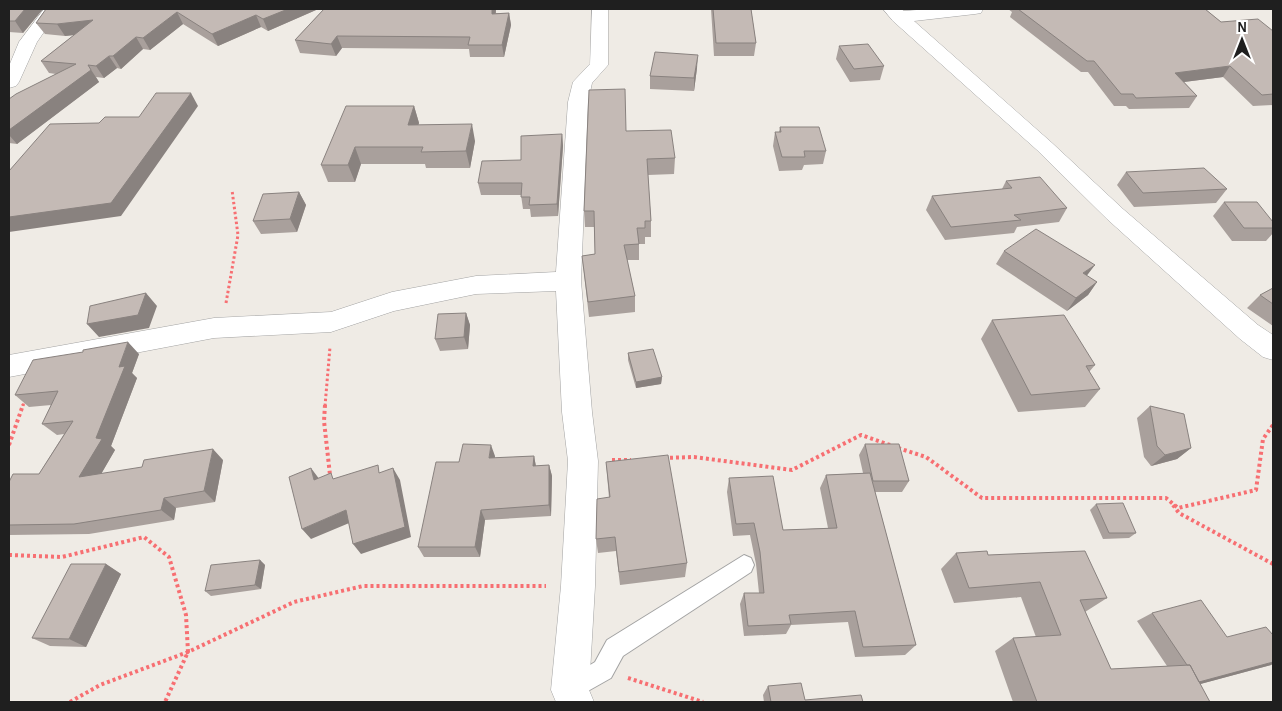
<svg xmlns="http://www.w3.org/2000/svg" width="1282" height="711" font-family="'Alegreya Sans',sans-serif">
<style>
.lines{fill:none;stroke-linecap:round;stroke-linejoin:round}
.service-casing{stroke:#a3a3a3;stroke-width:2}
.minor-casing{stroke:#a3a3a3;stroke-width:1}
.path-far1{stroke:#f76f72;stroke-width:3;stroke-dasharray:2.5 2.5;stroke-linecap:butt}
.path{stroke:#f76f72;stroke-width:4;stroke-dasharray:3 3;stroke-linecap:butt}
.service{fill:#fff;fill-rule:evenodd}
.minor{fill:#fff;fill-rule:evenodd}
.wall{fill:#a9a09c}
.shaded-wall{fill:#89827f}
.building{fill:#c4bab5;stroke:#89827f}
</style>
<rect width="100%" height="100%" fill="#efebe5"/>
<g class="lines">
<defs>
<path id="service" d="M744,555l7,3 3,7 -3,7 -128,84 -12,22 -39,22 -8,-3 -3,-8 3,-8 31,-19 12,-22z"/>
<path id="minor" d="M44,9h16l-23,33 -18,40 -3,4 -7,2v-22l10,-24z
M592,9h16v56l-16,18 -4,19 -7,179 11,131 6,49 -3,125 -6,104 5,12h-38l-5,-12 10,-104 7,-125 -6,-49 -6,-121 -80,3 -82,17 -63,21 -117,6 -205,39v-22l205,-37 117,-6 61,-20 84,-16 80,-4 12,-170 5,-20 17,-18z
M883,9h18l3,2 25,-2h54l-2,4 -6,1 -61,7 137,121 72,67 135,116 15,10v25l-10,-3 -23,-18 -133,-120 -70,-69 -144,-129z"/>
</defs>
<!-- service casing -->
<use href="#service" class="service-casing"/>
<!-- minor casing -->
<use href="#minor" class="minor-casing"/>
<!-- path-far1 -->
<path class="path-far1" d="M226,303l12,-68 -6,-45
M23,406l1,-5
M325,406l5,-59"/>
<!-- path -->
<path class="path" d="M325,405l-1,16 6,54
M9,445l14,-40
M898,448l28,9 56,41h184l12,10 78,-18 7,-51 10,-14
M664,458l30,-1 98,13 69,-35 29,10
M612,460h19
M1173,505l6,8 94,51
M9,555l53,2 82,-20 25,20 17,58 2,37 -23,50
M628,678l75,24
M70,702l30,-17 88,-33 106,-50 69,-16h183"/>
<!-- service -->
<use href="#service" class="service"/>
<!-- minor -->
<use href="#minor" class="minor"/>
</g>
<!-- wall -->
<path class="wall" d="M9,9h34l-20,24 -14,-1z
M46,9l270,1 -48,21 -7,-4 -43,19 -35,-22 -33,26 -7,-1 -22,20 -4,-1 -13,10 -8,-1 3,5 -82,62 -8,-1v-44l47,-25 -7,-1 -8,-12 33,-26 -9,1 -20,-2 -9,-11z
M324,9h172v4h13l2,12 -7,32h-34l-1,-8 -127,-1 -6,8 -36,-3 -5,-13z
M711,9h40l5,34 -2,13h-40z
M1008,9h197l16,13 52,9v74l-20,1 -30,-29 -39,5 13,14 -8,12 -60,1 -3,-3h-12l-26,-34h-7l-71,-55 2,-5z
M839,46l45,20 -4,14 -30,2 -14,-23z
M697,68l-3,23 -44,-2v-13z
M414,106l5,17 -1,2 57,16 -5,27h-44l-1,-4h-64l-6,18h-27l-7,-17z
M780,127l46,24 -3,13 -19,1 -2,5 -23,1 -6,-25 2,-14h4z
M626,131l49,27 -1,16 -26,1 3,46v16h-6v7h-6v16h-12l8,36v16l-46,5 -7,-61 13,-2 -1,-27h-9l-1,-16z
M562,134l1,12 -5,70 -27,1 -1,-8h-7l-2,-14h-40l-3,-12 43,-23z
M1126,172l101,17 -11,14 -82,4 -17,-22z
M1006,181l61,27 -8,14 -42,5 -3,6 -69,7 -19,-30 6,-14 70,-7z
M299,192l7,13 -9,27 -36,2 -8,-13z
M1224,202l49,20v11l-7,8h-34l-19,-25z
M1004,251l83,25 10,6 -9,13 -21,16 -71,-47z
M1273,288v38l-26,-18 13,-13z
M466,313l4,12 -2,24 -28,2 -5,-12z
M992,320l103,45 -6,7 11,17 -15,18 -67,5 -37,-73z
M83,352l56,2 -7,19 5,5 -26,68 4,4 -14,24 122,-14 -8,42 -39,6 -2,12 -85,14 -80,1v-53l30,-8 25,-40 -7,1 -15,-11 9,-19 -22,2 -14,-12z
M628,353l34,24 -1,7 -25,4 -8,-28z
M1150,406l41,42 -14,11 -26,7 -7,-9 -7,-39z
M865,444l44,37 -7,11h-27l41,153 -11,10 -50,2 -7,-35 -57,3 -5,9 -42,2 -4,-32 4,-11h15l-3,-29 -6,-29 -17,1 -6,-44 2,-14 54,52 45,-2 -8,-40 6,-13 37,-2 -4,-18z
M495,456v2l39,-2 2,10 13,-1 3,11 -1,40 -66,4 -5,37h-56l-6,-10 41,-85z
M606,462l81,101 -2,14 -65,8 -4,-34 -18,2 -2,-14 13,-41z
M1096,504l40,29 -7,5 -26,1 -13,-29z
M956,553l32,2 119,43 -22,14 26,57 56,-3 -30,-45 15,-8 75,24 44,28 -71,19 10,18h-197l-18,-51 18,-13 23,-1 -15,-40 -67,6 -13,-34z
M260,560l5,5 -4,24 -50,7 -6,-5z
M106,564l15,10 -35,73 -36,-1 -18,-8z
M768,686l37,14 58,2h-99l-1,-7z"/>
<!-- shaded-wall -->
<path class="shaded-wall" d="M25,9h18l-20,24 -8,-12z
M288,9h28v1l-48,21 -5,-12z
M492,9h4l-2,17 -2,-12z
M177,12l6,12 -33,26 -7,-12z
M509,13l2,12 -7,32 -2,-12z
M256,15l5,12 -43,19 -6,-12z
M93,20l7,12 -35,4 -8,-12z
M337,36l5,12 -6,8 -5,-12z
M136,37l7,12 -22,20 -8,-13z
M698,55l-1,13 -3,23v-13z
M109,56l8,12 -13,10 -8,-12z
M88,65l11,17 -82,62 -8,-9v-5z
M1230,66l-7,11 -55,7 7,-11z
M191,93l7,13 -77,110 -112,16v-15z
M414,106l5,17 -6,19 -5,-17z
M472,124l3,17 -5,27 -4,-17z
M562,134l1,12 -5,70 -1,-12z
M355,147l6,17 -6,18 -7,-17z
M299,192l7,13 -9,27 -7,-13z
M1095,265l-10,13 -2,-5z
M1097,282l-9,13 -21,16 9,-13z
M146,293l11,13 -8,22 -50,9 -12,-13z
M466,313l4,12 -2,24 -4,-12z
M128,342l11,12 -7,19 5,5 -26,68 4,4 -22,38 -14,-11 17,-39 23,-71z
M662,377l-1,7 -25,4v-6z
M491,445l4,11 -2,13 -4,-11z
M1191,448l-14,11 -26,7 14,-11z
M213,449l10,11 -8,42 -11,-11z
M534,456l2,11 -3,-1z
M549,465l3,11 -1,40 -2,-11z
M311,468l9,12h-6z
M393,468l7,12 11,57 -50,17 -8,-10z
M164,498l12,10 -2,12 -13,-10z
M346,510l8,11 -43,18 -9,-10z
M481,510l4,10 -5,37 -5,-10z
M260,560l5,5 -4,24 -6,-4z
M106,564l15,10 -35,73 -17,-8z
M1273,662v2l-2,1 -89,24 17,-7z"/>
<!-- building -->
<path class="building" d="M9,9h16l-10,12h-6z
M46,9h242l-25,10 -7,-4 -44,19 -35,-22 -34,26 -7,-1 -23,19h-4l-13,10 -8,-1 3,5 -82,60v-31l7,-5 60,-30 -35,-3 52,-41 -36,4 -21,-1z
M324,9h168v5l17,-1 -7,32h-34l2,-8 -133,-1 -6,8 -36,-4z
M713,9h38l5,34h-40z
M1018,9h187l16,13 37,-3 15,12v63l-11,1 -32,-29 -55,7 22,23 -61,2 -3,-4h-12l-27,-33h-7z
M868,44l16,22 -30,3 -15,-23z
M655,52l43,3 -4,23 -44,-2z
M625,89l1,42 45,-1 4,28 -28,1 4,62h-6v7h-8l2,16 -15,1 11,51 -47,6 -6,-46 13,-2 -1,-43h-10l5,-121z
M156,93h35l-80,110 -102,14v-46l41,-47 49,-1 6,-6h34z
M346,106h68l-6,19 64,-1 -6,27 -45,1 2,-5h-68l-7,18h-27z
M780,127h39l7,24h-22l1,6h-23l-7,-25h6z
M562,134l-5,70 -28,1 1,-8h-9l1,-14h-44l4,-22 39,-1v-24z
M1204,168l23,21 -84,4 -17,-21z
M1040,177l27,31 -53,7 7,5 -70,7 -19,-31 80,-8 -6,-7z
M299,192l-9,27 -37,2 10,-27z
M1224,202h33l16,20v6h-29z
M1036,229l59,36 -12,8 14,9 -21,16 -72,-47z
M1273,288v16l-13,-9z
M146,293l-8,22 -51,9 3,-18z
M466,313l-2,24 -29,2 3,-25z
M1064,315l31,50 -9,1 14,23 -69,6 -39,-75z
M128,342l-9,25 6,-1 -29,72 6,1 -23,38 63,-10 2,-7 69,-11 -9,42 -40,7 -3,12 -87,14 -65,1v-43l4,-8h26l34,-53 -31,3 16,-33 -43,4 18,-35 50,-8v-2z
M653,349l9,28 -26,5 -8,-29z
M1150,406l34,8 7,34 -26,7 -8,-9z
M463,444l28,1 -2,13 45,-2 -1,10 16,-1v40l-68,5 -6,37h-57l18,-85h23z
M865,444h34l10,37h-36z
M668,455l19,108 -68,9 -4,-35 -19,2 1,-40 13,-2 -4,-35z
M378,465l1,8 14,-5 12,59 -52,17 -7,-34 -44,19 -13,-52 22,-9 3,12 17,-7 2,6z
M870,473l46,172 -53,2 -8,-36 -66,4 2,9 -43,2 -4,-33h20l-4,-41 -6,-29 -18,1 -7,-46 44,-2 10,54 54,-2 -11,-53z
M1123,503l13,30h-27l-13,-29z
M987,551l1,4 97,-4 22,47 -27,2 31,69 79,-4 20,37h-173l-24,-64 48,-3 -21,-53 -71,6 -13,-35z
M260,560l-5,25 -50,6 6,-26z
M71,564h35l-37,75 -37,-1z
M1201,600l26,37 39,-10 7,8v27l-74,20 -9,-17h-3l-35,-52z
M801,683l4,17 56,-5 2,7h-92l-3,-16z"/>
<!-- border -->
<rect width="1282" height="711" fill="none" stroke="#1f1f1f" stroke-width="20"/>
<!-- north arrow -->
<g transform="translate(1242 40)" stroke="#ffffff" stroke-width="4" paint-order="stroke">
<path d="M0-4L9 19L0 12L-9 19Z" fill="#1f1f1f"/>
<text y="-8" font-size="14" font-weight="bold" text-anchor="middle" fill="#1f1f1f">N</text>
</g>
</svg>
